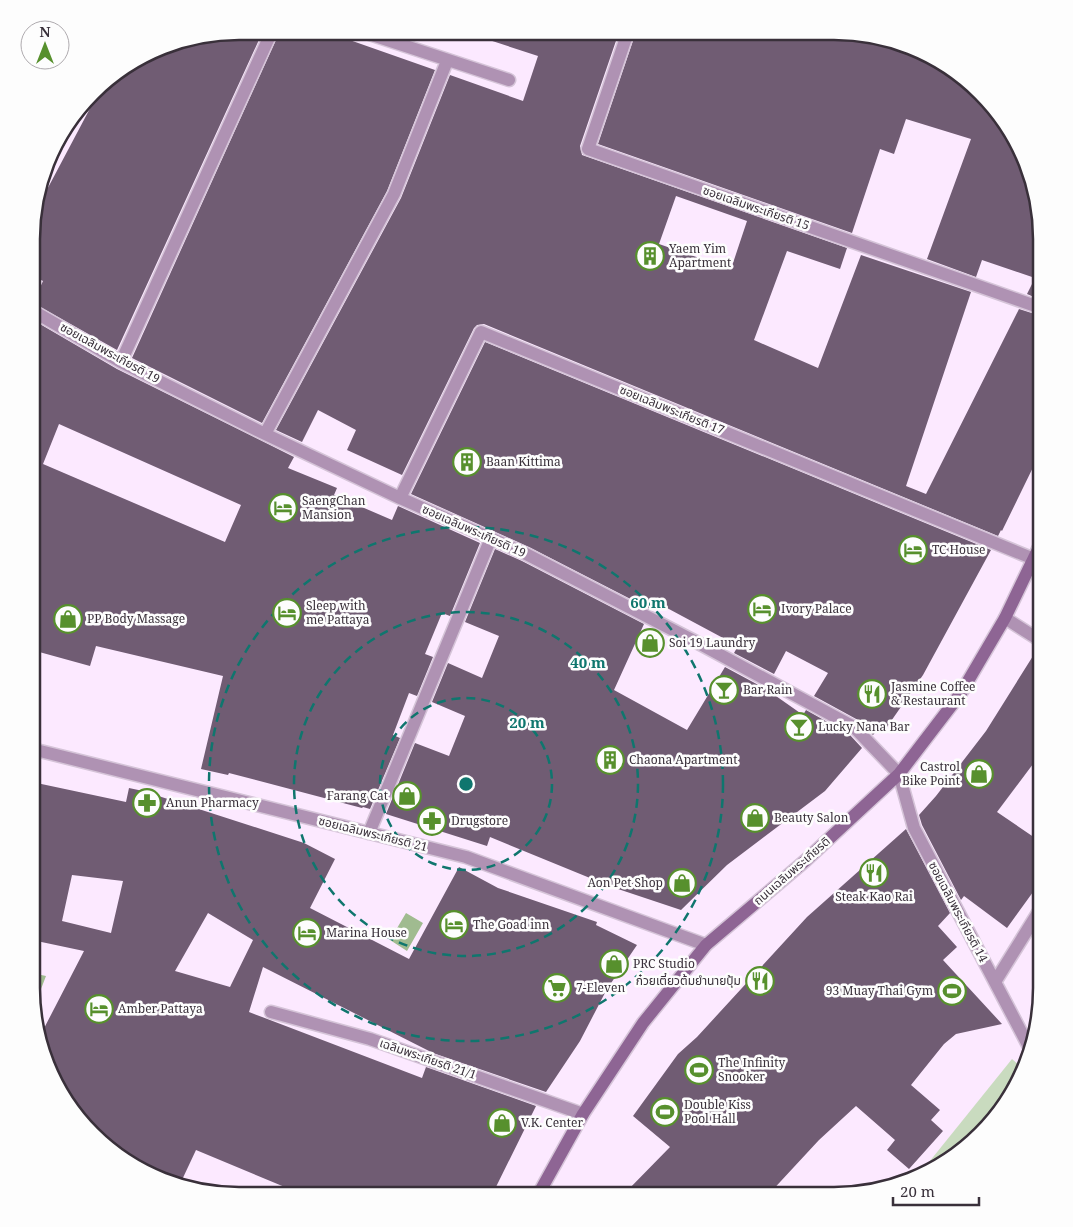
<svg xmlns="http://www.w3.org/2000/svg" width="1073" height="1227" font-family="'Noto Serif','Noto Sans Thai',serif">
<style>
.green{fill:#c9dbbf}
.water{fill:#a0bb90}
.building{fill:#705c73;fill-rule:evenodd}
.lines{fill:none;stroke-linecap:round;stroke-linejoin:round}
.street-casing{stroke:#d5c4d8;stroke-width:15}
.secondary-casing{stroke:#d5c4d8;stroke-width:15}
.street{stroke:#af92b3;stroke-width:12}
.secondary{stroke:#8e6594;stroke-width:12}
.ring{fill:none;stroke:#0f766e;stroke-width:2.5;stroke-dasharray:9 6}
.labels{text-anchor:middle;stroke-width:5;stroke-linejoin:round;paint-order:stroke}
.street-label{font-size:12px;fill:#39303a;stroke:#fdfdfd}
.poi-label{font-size:12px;fill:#39303a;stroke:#fdfdfd;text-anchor:start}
.rim{fill:none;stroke:#39303a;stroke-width:2.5}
.centre{fill:#0f766e;stroke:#fdfdfd;stroke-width:2.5}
.ring-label{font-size:15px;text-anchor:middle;font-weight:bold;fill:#0f766e;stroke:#fdfdfd;stroke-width:5;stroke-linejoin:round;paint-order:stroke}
</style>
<rect width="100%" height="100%" fill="#fce9ff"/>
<!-- green -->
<path class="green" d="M1012,1059l9,8 -7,25 -65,69 -32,16z"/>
<!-- water -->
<path class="water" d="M406,913l17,10 -16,28 -17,-11z
M32,973l14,3 -13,34 -1,-8z"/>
<!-- building -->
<path class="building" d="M239,31h24l-146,319 -84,-47 10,-22 -10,-5v-60l71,-134 68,-40z
M280,31h44l111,39 -48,121 -125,232 -130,-65z
M481,32h138l-39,114 2,9 265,93 -7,21 -53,-18 -33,89 64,28 43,-113 110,37 -65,194 20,8 93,-185 22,7v135l-39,80 -1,-1 -3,6 -514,-212 -7,1 -3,3 -72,147 -55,-25 9,-20 -38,-20 -16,32 -26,-12 125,-232 49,-123 73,26 15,-45 -58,-19zM676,196l71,25 -16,48 -72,-25z
M636,32l225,1 77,26 69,65 24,48 10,53v75l-14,-6 8,-16 -53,-18 -6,17 -49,-18 44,-120 -65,-20 -12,35 -14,-5 -28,84 -254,-89z
M33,320l84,49 177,88 -6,11 49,20 -3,7 58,25 6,-14 82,37 -30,73 -8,-3 -17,41 8,3 -16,39 -8,-3 -16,42 7,3 -30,71 -7,-2 -1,1 -133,-35 -1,2 -27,-6 22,-93 -127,-30 -6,20 -58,-16zM59,424l182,81 -16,37 -182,-78z
M485,342l506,208 -68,125 -36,52 -5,-2 -9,10 -15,-15 -44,-24 14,-23 -42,-22 -12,23 -40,-21 4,-7 -84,-45 -4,8 -121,-62 -118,-53z
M495,549l27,12 122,63 -30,66 73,40 38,-63 41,22 37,26 3,-5 43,24 13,14 -37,43 -98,74 -46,45 -69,-23 -122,-50 -3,9 -101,-32 29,-71 34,13 16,-40 -33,-14 16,-39 34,15 17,-42 -34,-14z
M1038,648l3,1v120l-8,-5 -36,48 44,30v39l-34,47 -43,-32 -3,4 -39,-75 -3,-10 17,-19 50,-65z
M32,782l94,20 3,-14 14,3 161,52 31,16 -25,49 99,51 50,-92 39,21 99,34 -1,3 41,20 -30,44 -27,52 -34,51 -113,-39 -170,-86 -14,45 173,66 4,-11 110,39 -44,89h-188l-108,-45 -15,32 -46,-14 -69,-65 -24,-48 -3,-17 45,-87 -52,-11zM72,875l51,6 -12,52 -49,-12zM208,913l45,27 -23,47 -55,-16z
M906,829l44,84 -12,13 19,21 -14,13 59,64 -46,10 -12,10 -33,41 29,25 -9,10 12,11 -34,38 -22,-19 8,-10 -39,-34 -37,34 -51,55h-145l47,-48 -37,-31 45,-62 19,-17 110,-120z"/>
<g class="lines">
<defs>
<path id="street" d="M363,32l146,48
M628,32l-40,117 453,159
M33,311l88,51 144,72 135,64 126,56 176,91 152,82 45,47 15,54 114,217
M121,362l151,-331
M265,434l129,-240 53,-133
M400,498l81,-166 553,227
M1005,618l36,23
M32,749l434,108 240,88
M369,833l122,-295
M995,982l46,-74
M271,1012l99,27 213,75"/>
<path id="secondary" d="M538,1195l45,-81 60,-91 63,-78 99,-84 94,-87 62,-81 44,-75 36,-75"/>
</defs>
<!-- street casing -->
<use href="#street" class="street-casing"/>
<!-- secondary casing -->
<use href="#secondary" class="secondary-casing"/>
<!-- street -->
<use href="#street" class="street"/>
<!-- secondary -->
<use href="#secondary" class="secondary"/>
</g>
<!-- distance rings -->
<g class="ring">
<circle cx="466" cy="784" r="86"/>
<circle cx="466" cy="784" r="172"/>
<circle cx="466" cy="784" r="257"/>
</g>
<!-- icons -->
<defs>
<symbol id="building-ring" viewBox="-11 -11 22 22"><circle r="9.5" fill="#fdfdfd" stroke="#57902d" stroke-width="1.5"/><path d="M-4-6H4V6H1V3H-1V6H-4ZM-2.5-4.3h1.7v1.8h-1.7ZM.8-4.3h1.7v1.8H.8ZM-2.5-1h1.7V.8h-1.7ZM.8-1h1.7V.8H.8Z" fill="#57902d"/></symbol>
<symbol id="hotel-ring" viewBox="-11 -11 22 22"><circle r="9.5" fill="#fdfdfd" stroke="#57902d" stroke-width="1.5"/><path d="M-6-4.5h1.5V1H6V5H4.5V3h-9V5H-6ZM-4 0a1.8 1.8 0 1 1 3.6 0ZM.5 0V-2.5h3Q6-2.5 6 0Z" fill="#57902d"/></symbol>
<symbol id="shop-ring" viewBox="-11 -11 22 22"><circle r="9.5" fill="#fdfdfd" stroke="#57902d" stroke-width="1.5"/><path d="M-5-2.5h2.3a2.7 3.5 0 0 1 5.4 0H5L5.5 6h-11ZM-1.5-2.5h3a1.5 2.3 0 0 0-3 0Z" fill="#57902d"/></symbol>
<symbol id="bar-ring" viewBox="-11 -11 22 22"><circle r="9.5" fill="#fdfdfd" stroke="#57902d" stroke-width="1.5"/><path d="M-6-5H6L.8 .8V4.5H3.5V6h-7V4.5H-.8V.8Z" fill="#57902d"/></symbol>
<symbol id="restaurant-ring" viewBox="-11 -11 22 22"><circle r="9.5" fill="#fdfdfd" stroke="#57902d" stroke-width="1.5"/><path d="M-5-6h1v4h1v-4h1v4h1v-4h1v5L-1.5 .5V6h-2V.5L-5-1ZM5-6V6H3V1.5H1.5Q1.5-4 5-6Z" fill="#57902d"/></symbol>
<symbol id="pharmacy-ring" viewBox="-11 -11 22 22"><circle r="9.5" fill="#fdfdfd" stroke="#57902d" stroke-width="1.5"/><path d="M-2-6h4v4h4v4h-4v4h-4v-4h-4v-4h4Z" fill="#57902d"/></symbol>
<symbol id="supermarket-ring" viewBox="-11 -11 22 22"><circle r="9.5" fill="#fdfdfd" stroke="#57902d" stroke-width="1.5"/><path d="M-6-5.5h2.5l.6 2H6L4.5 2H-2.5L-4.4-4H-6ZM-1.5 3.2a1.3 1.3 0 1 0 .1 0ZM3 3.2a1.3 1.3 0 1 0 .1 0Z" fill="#57902d"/></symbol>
<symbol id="stadium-ring" viewBox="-11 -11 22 22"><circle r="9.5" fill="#fdfdfd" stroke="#57902d" stroke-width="1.5"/><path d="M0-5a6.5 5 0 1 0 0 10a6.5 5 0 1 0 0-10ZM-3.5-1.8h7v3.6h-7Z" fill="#57902d"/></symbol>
</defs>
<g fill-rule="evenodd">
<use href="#building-ring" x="634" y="240" width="32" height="32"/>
<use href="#building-ring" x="451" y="446" width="32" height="32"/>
<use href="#hotel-ring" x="267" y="492" width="32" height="32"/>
<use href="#hotel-ring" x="897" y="534" width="32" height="32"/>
<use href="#hotel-ring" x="746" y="593" width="32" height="32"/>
<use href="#hotel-ring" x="271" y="597" width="32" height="32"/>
<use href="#shop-ring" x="52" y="603" width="32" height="32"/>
<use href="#shop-ring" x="634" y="627" width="32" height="32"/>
<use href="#bar-ring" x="708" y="674" width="32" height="32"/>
<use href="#restaurant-ring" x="856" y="678" width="32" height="32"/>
<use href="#bar-ring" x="783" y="711" width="32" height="32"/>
<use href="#building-ring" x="594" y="744" width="32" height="32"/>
<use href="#shop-ring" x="963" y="758" width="32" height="32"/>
<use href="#shop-ring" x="391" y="780" width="32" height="32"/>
<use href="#pharmacy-ring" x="131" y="787" width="32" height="32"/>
<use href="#shop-ring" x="739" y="802" width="32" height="32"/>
<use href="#pharmacy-ring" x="416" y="805" width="32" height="32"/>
<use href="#restaurant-ring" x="858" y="857" width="32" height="32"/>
<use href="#shop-ring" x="666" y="867" width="32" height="32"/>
<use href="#hotel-ring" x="438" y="909" width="32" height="32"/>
<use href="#hotel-ring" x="291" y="917" width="32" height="32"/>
<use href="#shop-ring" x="598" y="948" width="32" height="32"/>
<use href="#restaurant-ring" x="744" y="965" width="32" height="32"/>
<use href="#supermarket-ring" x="541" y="972" width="32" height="32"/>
<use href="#stadium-ring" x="936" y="975" width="32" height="32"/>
<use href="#hotel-ring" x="83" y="993" width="32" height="32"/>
<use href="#stadium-ring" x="683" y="1054" width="32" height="32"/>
<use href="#stadium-ring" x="649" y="1096" width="32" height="32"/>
<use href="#shop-ring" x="486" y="1107" width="32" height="32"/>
</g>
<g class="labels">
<!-- street labels -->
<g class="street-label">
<text transform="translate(756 208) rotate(19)" y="4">ซอยเฉลิมพระเกียรติ 15</text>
<text transform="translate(110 353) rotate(29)" y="4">ซอยเฉลิมพระเกียรติ 19</text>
<text transform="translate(672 410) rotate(22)" y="4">ซอยเฉลิมพระเกียรติ 17</text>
<text transform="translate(474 531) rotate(24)" y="4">ซอยเฉลิมพระเกียรติ 19</text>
<text transform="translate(373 834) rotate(14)" y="4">ซอยเฉลิมพระเกียรติ 21</text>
<text transform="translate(792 871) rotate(-41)" y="4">ถนนเฉลิมพระเกียรติ</text>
<text transform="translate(958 912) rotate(62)" y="4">ซอยเฉลิมพระเกียรติ 14</text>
<text transform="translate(428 1059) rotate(19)" y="4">เฉลิมพระเกียรติ 21/1</text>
</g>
<!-- poi labels -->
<g class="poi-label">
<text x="669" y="253">Yaem Yim<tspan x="669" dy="14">Apartment</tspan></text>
<text x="486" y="466">Baan Kittima</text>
<text x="302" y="505">SaengChan<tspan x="302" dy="14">Mansion</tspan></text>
<text x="932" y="554">TC House</text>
<text x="306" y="610">Sleep with<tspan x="306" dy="14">me Pattaya</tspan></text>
<text x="781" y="613">Ivory Palace</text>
<text x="87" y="623">PP Body Massage</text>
<text x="669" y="647">Soi 19 Laundry</text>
<text x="891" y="691">Jasmine Coffee<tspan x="891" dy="14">&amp; Restaurant</tspan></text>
<text x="743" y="694">Bar Rain</text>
<text x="818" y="731">Lucky Nana Bar</text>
<text x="629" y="764">Chaona Apartment</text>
<text x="960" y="771" text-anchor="end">Castrol<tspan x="960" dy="14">Bike Point</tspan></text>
<text x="388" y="800" text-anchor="end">Farang Cat</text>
<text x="166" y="807">Anun Pharmacy</text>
<text x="774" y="822">Beauty Salon</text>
<text x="451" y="825">Drugstore</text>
<text x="663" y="887" text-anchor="end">Aon Pet Shop</text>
<text x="874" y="901" text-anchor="middle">Steak Kao Rai</text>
<text x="473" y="929">The Goad inn</text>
<text x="326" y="937">Marina House</text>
<text x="633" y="968">PRC Studio</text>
<text x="741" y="985" text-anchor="end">ก๋วยเตี๋ยวต้มยำนายปุ้ม</text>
<text x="576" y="992">7-Eleven</text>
<text x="933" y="995" text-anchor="end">93 Muay Thai Gym</text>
<text x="118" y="1013">Amber Pattaya</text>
<text x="718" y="1067">The Infinity<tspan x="718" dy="14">Snooker</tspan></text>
<text x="684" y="1109">Double Kiss<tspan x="684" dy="14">Pool Hall</tspan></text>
<text x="521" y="1127">V.K. Center</text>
</g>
</g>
<!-- crop -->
<path d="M0 0H1073V1227H0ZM239 40H834A199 199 0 0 1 1033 239V988A199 199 0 0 1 834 1187H239A199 199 0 0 1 40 988V239A199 199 0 0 1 239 40Z" fill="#fdfdfd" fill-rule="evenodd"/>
<path class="rim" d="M239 40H834A199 199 0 0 1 1033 239V988A199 199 0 0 1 834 1187H239A199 199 0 0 1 40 988V239A199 199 0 0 1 239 40Z"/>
<circle cx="466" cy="784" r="8" class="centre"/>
<g class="ring-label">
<text x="648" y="608">60 m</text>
<text x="588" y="668">40 m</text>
<text x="527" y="728">20 m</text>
</g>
<!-- north arrow -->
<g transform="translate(45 45)"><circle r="24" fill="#fdfdfd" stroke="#afabaf"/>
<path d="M0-4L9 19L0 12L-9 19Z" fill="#57902d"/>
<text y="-8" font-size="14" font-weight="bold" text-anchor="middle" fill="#39303a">N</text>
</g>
<!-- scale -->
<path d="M893 1197v8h86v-8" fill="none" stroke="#39303a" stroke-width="2.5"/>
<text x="900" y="1197" font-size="15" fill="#39303a" stroke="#fdfdfd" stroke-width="4" paint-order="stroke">20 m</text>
</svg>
